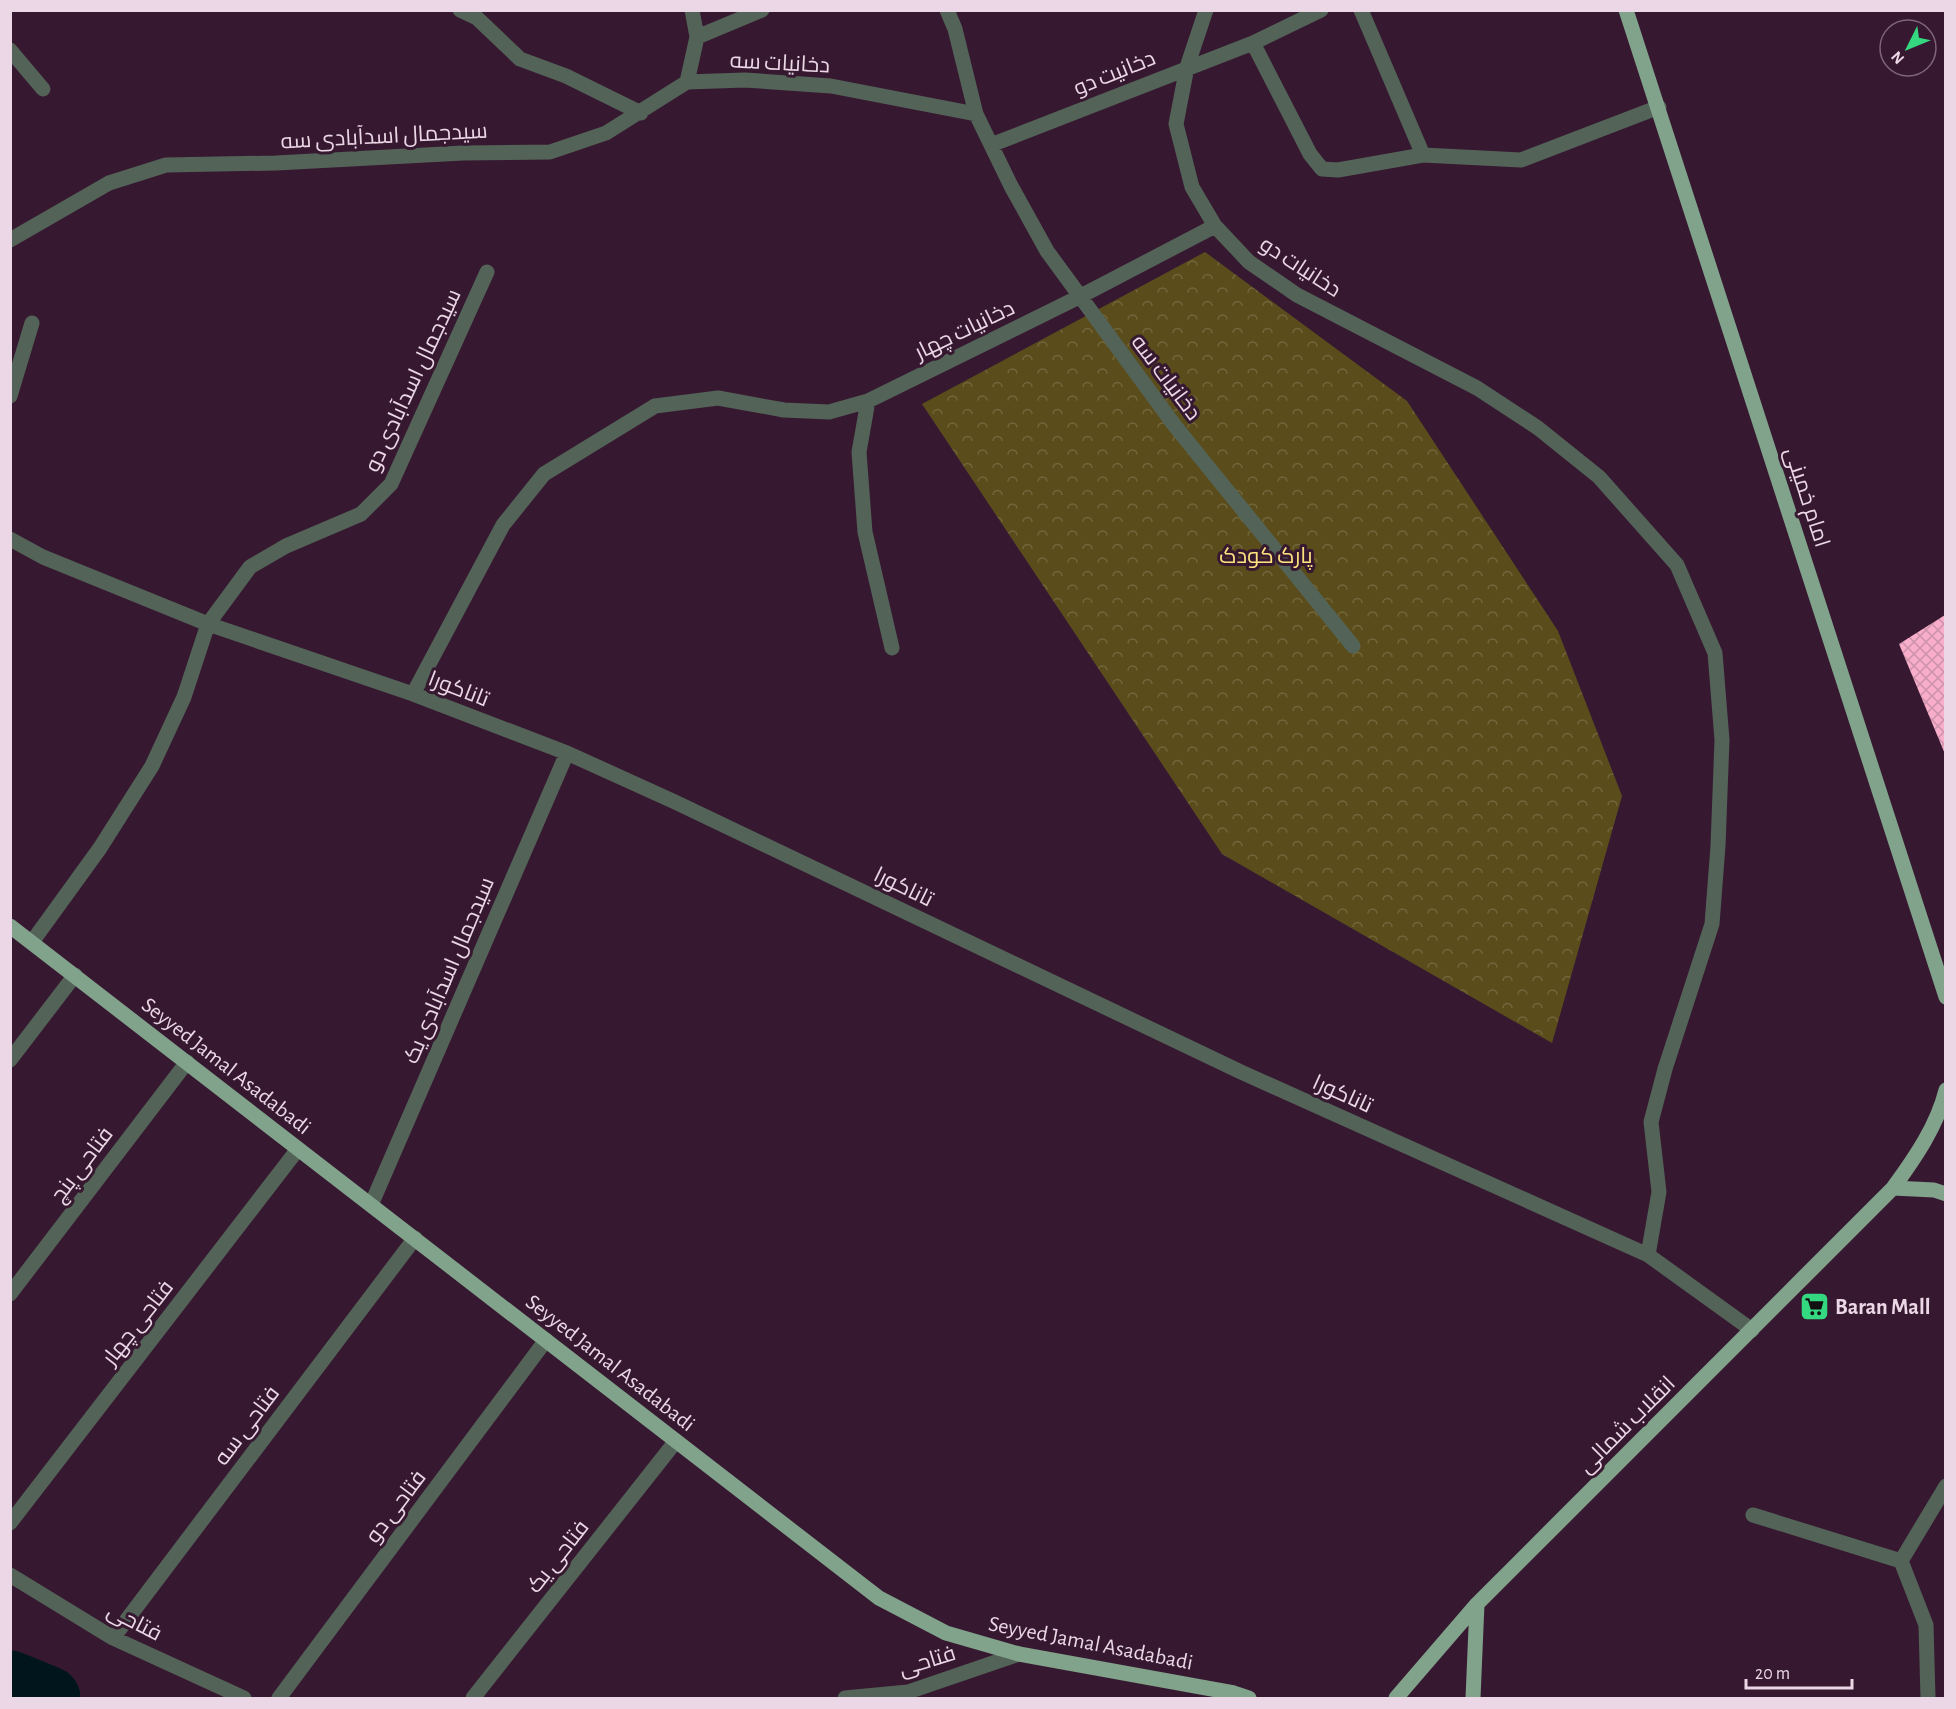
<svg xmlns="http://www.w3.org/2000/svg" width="1956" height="1709" font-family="'Alegreya Sans',Cairo,sans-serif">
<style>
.park{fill:url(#park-crowns)}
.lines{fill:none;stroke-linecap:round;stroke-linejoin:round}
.river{stroke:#00161c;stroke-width:63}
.building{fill:url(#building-cross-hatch);filter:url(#shadow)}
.minor{stroke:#536358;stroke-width:15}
.major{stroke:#81a28b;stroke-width:15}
.labels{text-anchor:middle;stroke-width:6;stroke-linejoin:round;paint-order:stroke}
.street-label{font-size:22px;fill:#ebd7e6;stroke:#361930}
.park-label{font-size:22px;fill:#fde27e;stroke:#361930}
.poi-label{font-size:22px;font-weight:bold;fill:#ebd7e6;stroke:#361930;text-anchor:start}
</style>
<defs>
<pattern id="park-crowns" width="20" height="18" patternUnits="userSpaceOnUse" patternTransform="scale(1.5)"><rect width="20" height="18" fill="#5a4d1b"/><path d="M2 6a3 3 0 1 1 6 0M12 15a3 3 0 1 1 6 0" fill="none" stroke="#72663c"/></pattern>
<pattern id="building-cross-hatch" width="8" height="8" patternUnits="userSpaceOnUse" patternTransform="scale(1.5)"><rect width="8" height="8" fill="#f8aecb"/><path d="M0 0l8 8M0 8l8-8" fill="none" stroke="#cc92aa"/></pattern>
<filter id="shadow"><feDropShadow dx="3.5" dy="6" stdDeviation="0" flood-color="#0009"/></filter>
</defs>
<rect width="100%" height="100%" fill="#361930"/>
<!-- park -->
<path class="park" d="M1205,252l202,149 151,230 64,165 -70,247 -330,-189 -300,-450z"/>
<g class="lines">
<!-- river -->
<path class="river" d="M10,1682l39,16"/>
</g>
<!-- building -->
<path class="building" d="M1945,615v139l-46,-110z"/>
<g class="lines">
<!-- minor -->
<path class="minor" d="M460,10l17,8 43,41 46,17 75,37
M947,10l8,19 21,85 35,72 36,65 128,175 178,220
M1206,10l-19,57 -11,57 16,63 23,39 34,36 48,33 180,93 61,40 61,49 78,88 38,88 7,87 -4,106 -6,78 -47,145 -14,53 8,70 -11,63
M1361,10l62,145
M697,37l65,-27
M1253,43l57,111 12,15 16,1 85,-15 98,5 138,-53
M10,50l33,39
M687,82l58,-2 86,6 145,28
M991,145l262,-102 68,-33
M10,240l99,-57 57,-18 110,-2 187,-10 87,-1 56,-19 81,-51 10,-45 -5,-27
M10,396l22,-73
M868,401l-9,51 6,80 27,116
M10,539l33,18 165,67 205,70 154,59 108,49 566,270 407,183 104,75
M413,694l90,-169 41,-51 111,-68 63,-8 66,12 45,2 39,-11 211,-104 136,-71
M32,942l68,-94 52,-82 32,-69 24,-73 42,-57 36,-21 75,-32 30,-30 96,-212
M10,1060l65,-85
M371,1205l196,-452
M10,1294l177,-232
M1753,1515l148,46
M10,1523l288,-374
M10,1575l103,63 131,60
M113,1638l302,-400
M279,1698l267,-358
M473,1698l203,-257
M845,1698l63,-6 111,-38
M1928,1698l-2,-73 -25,-64 45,-75"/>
<!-- major -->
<path class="major" d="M1626,10l320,987
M10,926l869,672 67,35 73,21 215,39 15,5
M1893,1188l41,2 12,4
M1396,1698l81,-94 416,-416c22,-30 44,-62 53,-98
M1473,1698l4,-94"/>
</g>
<!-- icons -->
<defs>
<symbol id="supermarket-square" viewBox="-11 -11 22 22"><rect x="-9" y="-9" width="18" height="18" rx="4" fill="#34d881" stroke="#361930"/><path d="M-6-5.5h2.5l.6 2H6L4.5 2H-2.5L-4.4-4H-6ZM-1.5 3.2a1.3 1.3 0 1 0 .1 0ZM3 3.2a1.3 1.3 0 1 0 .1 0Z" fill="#111"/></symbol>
</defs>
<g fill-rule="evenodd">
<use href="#supermarket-square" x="1798" y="1290" width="33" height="33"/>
</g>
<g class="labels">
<!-- street labels -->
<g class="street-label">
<text transform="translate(780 62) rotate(3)" y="8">دخانیات سه</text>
<text transform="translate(1114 72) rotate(-22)" y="8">دخانیت دو</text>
<text transform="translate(384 135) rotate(-3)" y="8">سیدجمال اسدآبادی سه</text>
<text transform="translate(1301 266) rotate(33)" y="8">دخانیات دو</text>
<text transform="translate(964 329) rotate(-26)" y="8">دخانیات چهار</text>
<text transform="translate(1167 377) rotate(53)" y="8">دخانیات سه</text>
<text transform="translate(412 380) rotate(-65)" y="8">سیدجمال اسدآبادی دو</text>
<text transform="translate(1808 497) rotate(72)" y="8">امام خمینی</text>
<text transform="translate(459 688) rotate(21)" y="8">تاناکورا</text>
<text transform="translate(904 886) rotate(26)" y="8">تاناکورا</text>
<text transform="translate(448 970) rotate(-67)" y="8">سیدجمال اسدآبادی یک</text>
<text transform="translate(227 1065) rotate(38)" y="8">Seyyed Jamal Asadabadi</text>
<text transform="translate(1343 1093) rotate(24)" y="8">تاناکورا</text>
<text transform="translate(81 1164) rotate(-53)" y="8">فتاحی پنچ</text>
<text transform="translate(137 1322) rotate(-52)" y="8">فتاحی چهار</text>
<text transform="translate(611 1362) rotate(38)" y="8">Seyyed Jamal Asadabadi</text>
<text transform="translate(1626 1424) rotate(-45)" y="8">انقلاب شمالی</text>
<text transform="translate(246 1425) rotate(-53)" y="8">فتاحی سه</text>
<text transform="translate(395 1506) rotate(-53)" y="8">فتاحی دو</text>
<text transform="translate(557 1556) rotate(-52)" y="8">فتاحی یک</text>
<text transform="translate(135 1621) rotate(27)" y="8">فتاحی</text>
<text transform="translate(1091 1642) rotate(11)" y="8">Seyyed Jamal Asadabadi</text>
<text transform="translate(927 1660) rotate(-17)" y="8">فتاحی</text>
</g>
<!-- park labels -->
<g class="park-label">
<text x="1266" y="563">پارک کودک</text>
</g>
<!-- poi labels -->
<g class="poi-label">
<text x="1835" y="1314">Baran Mall</text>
</g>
</g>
<!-- border -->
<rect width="1956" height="1709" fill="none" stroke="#ebd7e6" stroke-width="24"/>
<!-- north arrow -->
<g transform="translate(1908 48) rotate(227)"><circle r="28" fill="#361930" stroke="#7e6579" stroke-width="1.5"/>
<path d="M0-4.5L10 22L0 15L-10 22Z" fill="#34d881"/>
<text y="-9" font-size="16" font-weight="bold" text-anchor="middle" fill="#ebd7e6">N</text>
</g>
<!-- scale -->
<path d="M1746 1679v9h106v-9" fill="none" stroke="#ebd7e6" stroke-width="3"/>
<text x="1755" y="1679" font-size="18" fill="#ebd7e6" stroke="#361930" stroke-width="4.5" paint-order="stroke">20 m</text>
</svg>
